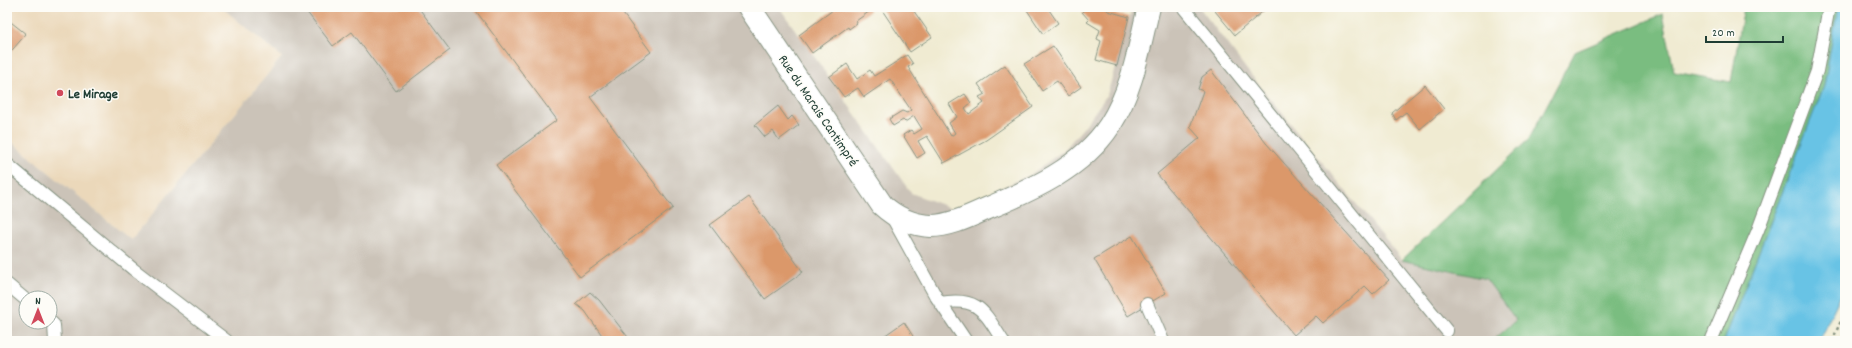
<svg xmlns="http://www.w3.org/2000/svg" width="1852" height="348" font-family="Dekko,sans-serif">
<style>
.built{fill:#ebd8ba}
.industrial{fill:#cbc3b8;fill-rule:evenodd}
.forest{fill:#7abd80;stroke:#4c7d5a}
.water{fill:#67c3e5;stroke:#43808c}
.building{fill:#db986b}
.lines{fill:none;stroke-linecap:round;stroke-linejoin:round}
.lane-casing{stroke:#889483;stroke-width:14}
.street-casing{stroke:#889483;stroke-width:24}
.path{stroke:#889483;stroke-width:2.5;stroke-dasharray:3 3;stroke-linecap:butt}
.lane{stroke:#fff;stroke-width:12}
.street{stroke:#fff;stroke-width:22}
.poi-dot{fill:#d1495b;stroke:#fdfcf7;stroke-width:1.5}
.labels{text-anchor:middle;stroke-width:3;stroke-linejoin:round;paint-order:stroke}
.poi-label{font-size:14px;font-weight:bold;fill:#1f3d34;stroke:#fdfcf7;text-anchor:start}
.street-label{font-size:14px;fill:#1f3d34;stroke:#fdfcf7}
</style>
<rect width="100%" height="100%" fill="#fdfcf7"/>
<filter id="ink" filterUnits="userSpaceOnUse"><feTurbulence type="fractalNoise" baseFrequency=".025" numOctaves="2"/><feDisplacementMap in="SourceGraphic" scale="8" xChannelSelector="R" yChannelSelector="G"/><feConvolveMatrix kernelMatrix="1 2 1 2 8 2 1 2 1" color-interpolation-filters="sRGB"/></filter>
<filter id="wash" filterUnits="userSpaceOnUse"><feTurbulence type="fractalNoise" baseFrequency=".012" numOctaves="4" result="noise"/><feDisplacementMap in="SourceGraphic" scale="16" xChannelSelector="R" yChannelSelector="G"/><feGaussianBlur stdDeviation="0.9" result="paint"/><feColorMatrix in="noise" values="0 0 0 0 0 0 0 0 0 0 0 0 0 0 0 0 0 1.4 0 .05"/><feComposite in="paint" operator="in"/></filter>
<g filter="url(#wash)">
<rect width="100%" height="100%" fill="#f0ebd2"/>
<!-- built -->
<path class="built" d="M7,7h214l61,50 -151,183 -124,-102z"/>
<!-- industrial -->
<path class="industrial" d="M221,7h558l132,186 42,16 77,-34 34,-25 20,-23 23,-32 24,-82 -23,-6h91l48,63 155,190 84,19 30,41 -23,21h-1486v-203l124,102 151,-183zM26,298h24v24h-24z"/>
<!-- forest -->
<path class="forest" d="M1744,7h94l-14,79 -100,255h-231l23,-21 -30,-41 -84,-19 127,-121 46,-87 88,-38 11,58 57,10z"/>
<!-- water -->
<path class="water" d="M1838,7h7v279l-26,55h-95l100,-255z"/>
<g id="blocks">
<!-- building -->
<path class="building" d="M303,7h115l32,43 -54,41 -44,-59 -19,14z
M473,7h145l33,45 -61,45 83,111 -93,69 -84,-112 61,-45z
M837,7h30l3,4 -14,10 1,2 -8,6 -1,-2 -36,26 -13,-18z
M880,7h31l21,30 -22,15z
M1025,7h22l11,16 -15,11z
M1086,7h18l4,4 21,6 -12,49 -21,-6 5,-19 -4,-2 3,-9 -13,-8 2,-2 -7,-8z
M1221,7h47l-33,28 -20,-24z
M7,19l19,15 -19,22z
M1053,46l28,41 -13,9 -11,-15 -15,10 -18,-27z
M907,55l6,9 -5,3 43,69 4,-3 -6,-10 8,-6 -8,-13 16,-10 6,9 -6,5 4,6 15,-11 -5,-6 6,-3 -7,-10 27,-19 28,42 -47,33 -42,23 -17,-27 -9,5 7,12 -8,5 -14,-23 8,-5 3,4 8,-5 -8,-13 -9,6 -2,-2 -10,6 -4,-7 13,-8 5,2 4,-3 -21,-31 -26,18 -6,-9 -14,9 -15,-20 18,-13 10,15 13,-9 4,6z
M1211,70l55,73 123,137 -16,14 -8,-8 -42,37 -7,-7 -22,19 -137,-161 43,-36 -10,-11 13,-36 -5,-2 4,-12z
M1425,85l19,24 -24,20 -14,-17 -10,8 -4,-7z
M778,106l10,14 4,-4 7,9 -20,15 -6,-9 -8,6 -10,-12z
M749,197l54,75 -38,27 -55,-74z
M1132,236l34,57 -38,23 -34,-57z
M590,292l9,8 32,41h-25l-21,-30 -9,-7z
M904,322l12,19h-29l-3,-5z"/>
</g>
</g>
<g filter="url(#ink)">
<use href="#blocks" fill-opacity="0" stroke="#889483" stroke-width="1"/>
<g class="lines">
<defs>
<path id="lane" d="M1183,7l264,324
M7,164l126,105 94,72
M892,217l43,78 31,46
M7,284l19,16
M940,303c39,-7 44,9 63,38
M1147,304l16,37
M50,321l4,4 1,16
M1711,341l47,-111 59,-159 12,-64"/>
<path id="street" d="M749,7l133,198c14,13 31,20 49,21 19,0 39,-10 55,-17 46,-19 96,-41 124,-84 23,-36 29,-78 39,-118"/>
</defs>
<!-- lane casing -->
<use href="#lane" class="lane-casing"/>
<!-- street casing -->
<use href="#street" class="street-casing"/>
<!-- path -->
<path class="path" d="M1832,341l13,-29"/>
<!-- lane -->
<use href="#lane" class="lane"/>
<!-- street -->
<use href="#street" class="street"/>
</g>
</g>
<!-- markers -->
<circle class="poi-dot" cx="60" cy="93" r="4"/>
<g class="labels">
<!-- poi labels -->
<g class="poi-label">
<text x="68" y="98">Le Mirage</text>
</g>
<!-- street labels -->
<g class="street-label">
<text transform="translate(819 110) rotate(56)" y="5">Rue du Marais Cantimpré</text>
</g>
</g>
<!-- margin -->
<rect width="1852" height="348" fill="none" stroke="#fdfcf7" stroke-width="24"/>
<!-- north arrow -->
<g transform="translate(38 310)"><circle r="19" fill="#fdfcf7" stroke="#a4b0a9"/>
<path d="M0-3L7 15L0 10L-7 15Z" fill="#d1495b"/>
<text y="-6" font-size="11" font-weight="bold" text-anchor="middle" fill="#1f3d34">N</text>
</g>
<!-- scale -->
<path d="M1706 36v6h77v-6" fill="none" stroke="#1f3d34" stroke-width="2"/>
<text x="1712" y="36" font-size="12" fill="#1f3d34" stroke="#fdfcf7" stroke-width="3" paint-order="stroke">20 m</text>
</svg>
